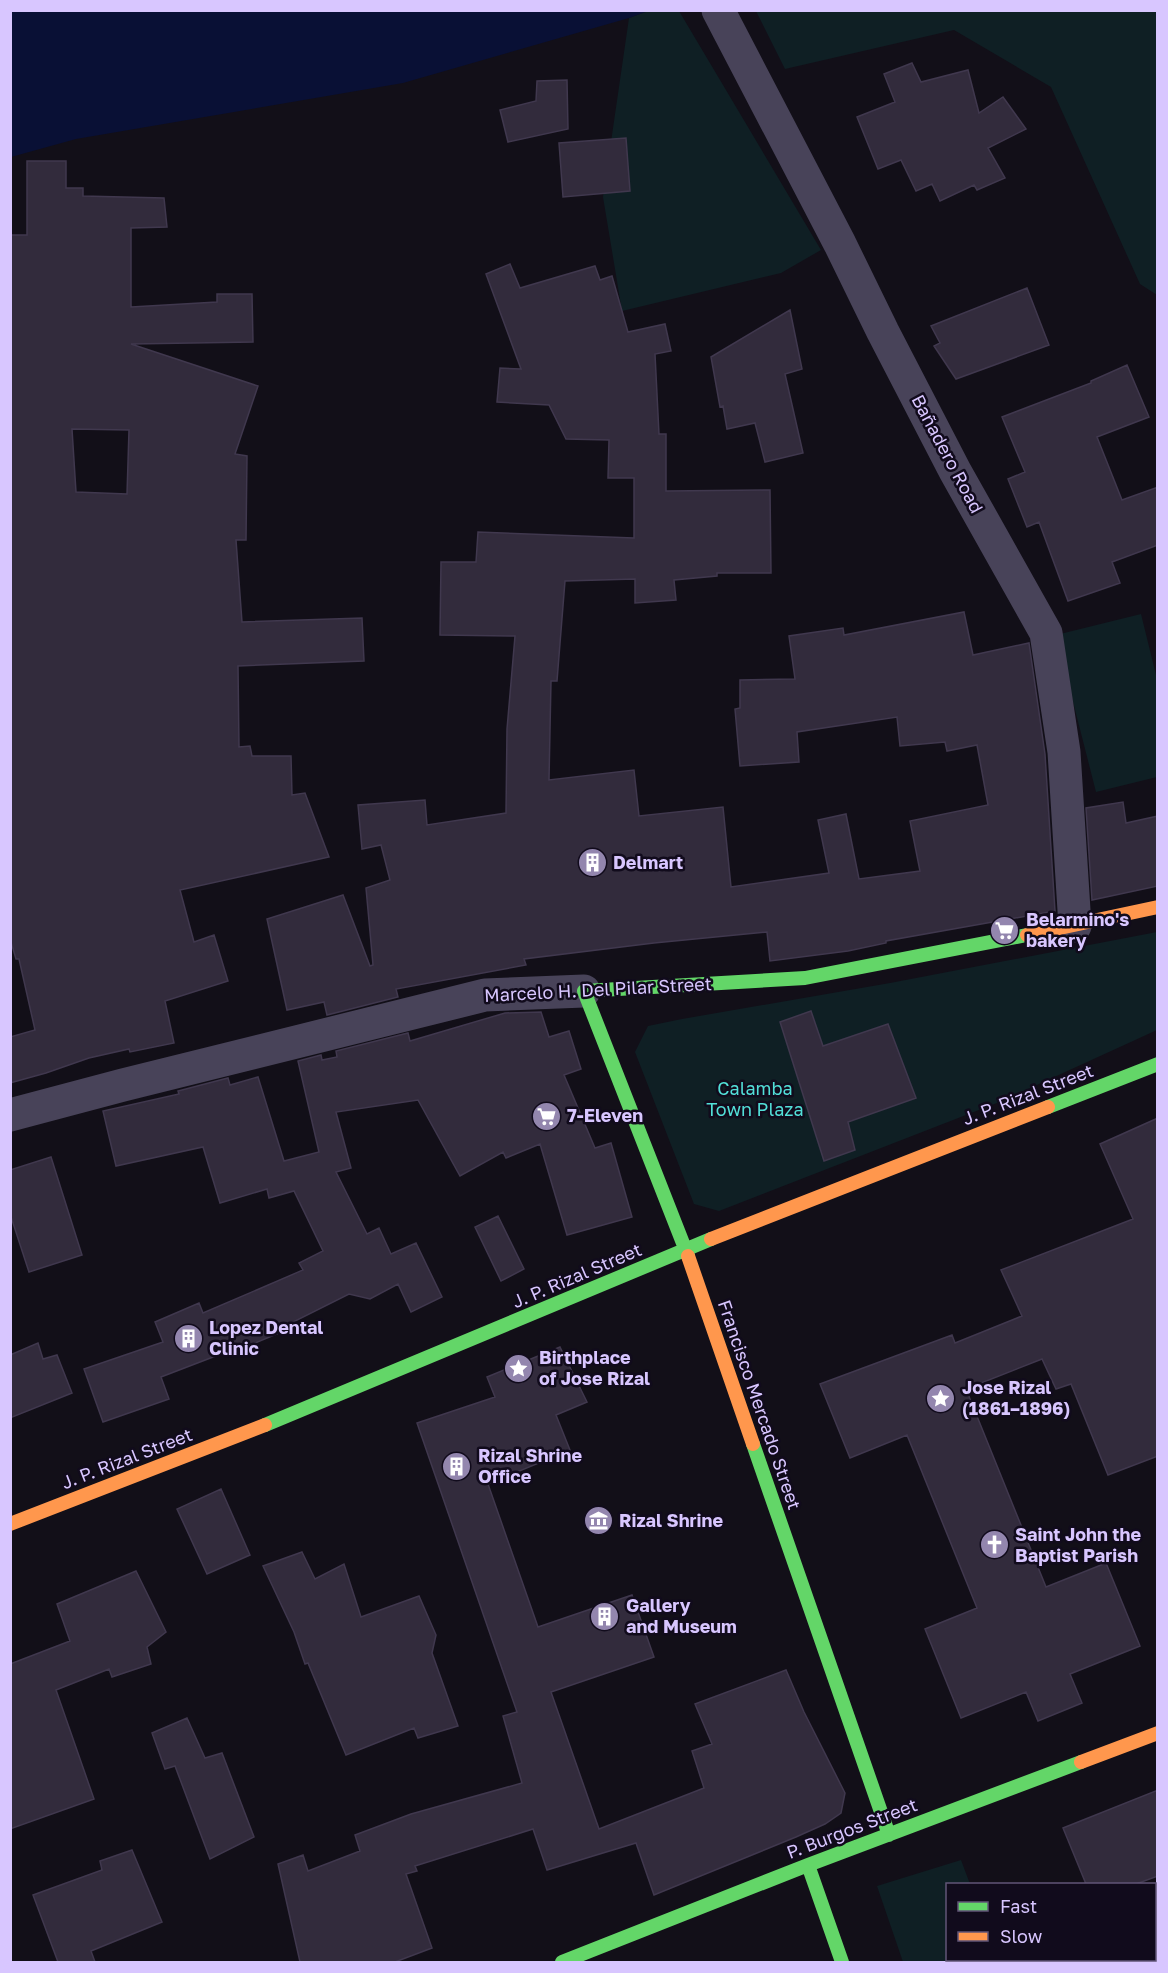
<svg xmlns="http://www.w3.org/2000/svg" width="1168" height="1973" font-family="'Golos Text',sans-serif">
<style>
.green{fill:#0f1f24}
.water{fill:#091035}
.building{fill:#322b3c;stroke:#40384e;stroke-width:1.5;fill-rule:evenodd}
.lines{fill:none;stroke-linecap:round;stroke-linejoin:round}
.street{stroke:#484359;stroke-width:33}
.fast{stroke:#63d668;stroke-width:14}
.slow{stroke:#ff974d;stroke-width:14}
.labels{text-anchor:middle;stroke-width:5;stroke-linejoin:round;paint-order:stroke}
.street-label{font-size:18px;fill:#d8c6ff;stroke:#110b1c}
.poi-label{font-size:18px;font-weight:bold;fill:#d8c6ff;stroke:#110b1c;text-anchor:start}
.park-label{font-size:18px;fill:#52dfd8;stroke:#110b1c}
</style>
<rect width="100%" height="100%" fill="#120f18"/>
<!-- green -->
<path class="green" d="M648,11h31l142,239 -40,23 -159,38 -19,-114 26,-179z
M756,11h401v284l-17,-11 -89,-197 -97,-57 -169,39z
M1141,614l16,65v98l-61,15 -40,-157z
M1157,932v98l-155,71 -283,110 -25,-7 -59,-152 13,-26 34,-7 208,-36z
M961,1860l9,24h-22v76h50l1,2h-96l-26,-76z"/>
<!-- water -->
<path class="water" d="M11,10h637v1l-19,7 -226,65 -327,56 -65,18z"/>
<!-- building -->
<path class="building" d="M912,63l9,19 47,-12 11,43 24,-16 23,32 -38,19 17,30 -28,12 -3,-5 -34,16 -8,-17 -16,7 -15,-31 -23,9 -21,-52 38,-15 -11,-28z
M567,80l1,49 -60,13 -8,-32 36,-9 1,-20z
M626,138l4,53 -67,6 -4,-54z
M27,161h39v27h17v8l81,2 3,29 -36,1v79l86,-5v-8h35l1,48 -122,2 127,42 -23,68 12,2 -1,84h-10l6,82 120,-4 2,43 -126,5 1,81 11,-1 2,10h39l1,39 13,-2 24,64 -149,33 14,52 20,-7 14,46 -63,20 9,42 -44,9 -1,-3 -40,9 -43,15 -36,10v-46l25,-7 -16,-71h-3l-6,-20v-704h17zM72,429l57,1 -2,64 -51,-2z
M510,264l10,24 75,-22 5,14 12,-4 16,56 37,-8 6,27 -16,3 4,80h7v57l104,-1 1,83h-54v3l-43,4 2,20 -41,3v-24l-70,2 -8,100h-6l-2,99 85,-10 5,46 84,-9 8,80 98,-14 -11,-53 28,-6 13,65 61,-8 -10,-50 78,-16 -11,-60 -30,6 -2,-9 -45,4 -3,-29 -100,15 2,30 -59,4 -5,-57 5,-1v-28l55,-1 -6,-43 54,-8 1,7 120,-23 9,43 56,-12 16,111 10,157 -169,30v2l-38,8 -78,10 -3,-29 -113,11 -130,16 2,6 -130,24 2,8 -71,18 -3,-13 -37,8 -20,-91 76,-24 27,71 3,-1 -7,-77 24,-8 -9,-35 -19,4 -4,-44 67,-5 2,25 79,-12 1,-84 8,-93 -75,-1 1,-73h35l2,-30 156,6v-60h-26l1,-38 -43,-1 -17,-34 -52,-3 3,-34 21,1 -35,-95z
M1027,288l22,57 -93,34 -22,-33 6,-3 -9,-17z
M790,310l12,59 -17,5 18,79 -38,9 -10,-39 -28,6 -4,-23 -3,1 -9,-50z
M1127,365l22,52 -52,20 25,63 36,-13v58l-46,17 8,21 -52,18 -29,-79 -12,5 -19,-48 17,-7 -23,-55 89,-34v-2z
M1123,802l3,21 32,-7v70l-66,14 -6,-92z
M811,1011l12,35 65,-22 28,74 -68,24 7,28 -31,11 -44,-139z
M541,1012l8,25 20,-6 12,38 -17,6 31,73 16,-5 21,74 -65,18 -27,-91 -34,14 -3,-6 -43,24 -42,-76 -82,12 15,56 -15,4 31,62 12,-6 12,26 25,-11 26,54 -31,15 -13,-28 -28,15 -21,-5 -60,30 2,4 -43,18 -1,-2 -86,33 8,22 -66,23 -19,-53 79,-27 -8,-20 44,-19 4,10 100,-43 -4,-7 24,-12 -29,-60 -25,7 -2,-9 -47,14 -17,-56 -87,19 -13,-55 76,-17 -1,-3 50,-13 2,7 28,-8 26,84 35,-9 -21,-91 23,-6 1,5 15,-3 -1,-6 72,-18 2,8 95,-28z
M1158,1118v338l-50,19 -37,-91 -15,5 -14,-30 -76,30 80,198 60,-24 34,83 -70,28 12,29 -44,18 -12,-29 -65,26 -36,-89 52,-21 -70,-173 -57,23 -30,-74 132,-49 3,8 67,-27 -21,-46 132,-51 -33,-75z
M51,1157l31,98 -53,17 -19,-58v-44z
M498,1216l26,53 -23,12 -26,-54z
M38,1343l5,16 14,-4 15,38 -62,25v-63z
M560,1347l27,55 -31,13 14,35 -82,34 50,143 94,-32 22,62 -103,35 48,137 105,-41 -12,-37 20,-7 -17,-40 91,-34 18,42 41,81 -4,20 -16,11 -29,13 -142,58 -18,-52 -89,27 -14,-41 -118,37 2,5 -11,3 26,74 -37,14h-95l-22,-98 25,-9 5,16 52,-20 -5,-16 56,-21 111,-31 -19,-67 14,-4 -100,-289 78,-26 -8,-20z
M221,1489l29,66 -43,19 -30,-65z
M302,1552l13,27 29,-15 17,53 58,-21 17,39 -4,18 26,73 -40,12 -4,-10 -68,27 -38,-92 -3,1 -11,-32 -31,-66z
M136,1571l30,61 -19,15 4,17 -39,13 -3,-8 -53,21 38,109 -84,30v-165l60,-23 -13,-37z
M187,1718l18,40 17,-5 32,84 -44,22 -35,-93 -10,3 -13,-36z
M1158,1790v86l-22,8h-50l-23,-56z
M132,1850l30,72 -71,29 4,11h-37l-25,-67 69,-25 -2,-9z"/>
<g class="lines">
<!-- street -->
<path class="street" d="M718,10l122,234 43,88 72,139 91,162 18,119 11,174
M10,1115l113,-30 362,-90 99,-4"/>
<!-- fast -->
<path class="fast" d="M1048,1107l110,-43
M688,1256l-104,-265 221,-13 222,-43
M265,1425l446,-186
M753,1444l136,391
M808,1865l34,97
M562,1962l246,-97 273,-103"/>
<!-- slow -->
<path class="slow" d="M1027,935l131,-28
M711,1239l337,-132
M688,1256l65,188
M10,1524l255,-99
M1081,1762l77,-29"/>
</g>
<!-- icons -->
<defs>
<symbol id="building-disc" viewBox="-11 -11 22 22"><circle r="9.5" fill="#9386ae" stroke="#110b1c"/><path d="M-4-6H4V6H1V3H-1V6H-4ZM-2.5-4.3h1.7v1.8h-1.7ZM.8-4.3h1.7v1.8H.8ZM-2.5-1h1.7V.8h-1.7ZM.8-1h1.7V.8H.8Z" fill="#fff"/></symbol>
<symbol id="supermarket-disc" viewBox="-11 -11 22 22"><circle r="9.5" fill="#9386ae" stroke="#110b1c"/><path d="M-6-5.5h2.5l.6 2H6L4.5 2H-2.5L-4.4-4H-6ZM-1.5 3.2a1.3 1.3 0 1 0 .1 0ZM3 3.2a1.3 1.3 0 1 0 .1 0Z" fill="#fff"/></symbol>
<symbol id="sight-disc" viewBox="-11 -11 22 22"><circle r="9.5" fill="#9386ae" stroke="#110b1c"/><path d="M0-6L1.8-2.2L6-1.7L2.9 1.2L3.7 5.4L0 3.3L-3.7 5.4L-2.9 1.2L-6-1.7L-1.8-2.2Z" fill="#fff"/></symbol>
<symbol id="museum-disc" viewBox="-11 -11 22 22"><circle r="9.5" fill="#9386ae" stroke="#110b1c"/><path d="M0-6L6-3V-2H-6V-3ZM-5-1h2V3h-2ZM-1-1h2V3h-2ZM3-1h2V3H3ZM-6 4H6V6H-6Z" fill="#fff"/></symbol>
<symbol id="church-disc" viewBox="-11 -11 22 22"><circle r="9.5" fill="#9386ae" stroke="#110b1c"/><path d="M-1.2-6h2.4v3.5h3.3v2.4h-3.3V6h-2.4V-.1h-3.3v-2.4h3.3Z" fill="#fff"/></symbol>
</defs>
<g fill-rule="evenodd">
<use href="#building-disc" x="576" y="846" width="33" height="33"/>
<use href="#supermarket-disc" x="988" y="914" width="33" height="33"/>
<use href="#supermarket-disc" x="530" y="1100" width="33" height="33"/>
<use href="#building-disc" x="172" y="1322" width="33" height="33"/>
<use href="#sight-disc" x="502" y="1352" width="33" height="33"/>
<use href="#sight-disc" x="924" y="1382" width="33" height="33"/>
<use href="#building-disc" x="440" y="1450" width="33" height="33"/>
<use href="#museum-disc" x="582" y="1504" width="33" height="33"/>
<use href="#church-disc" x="978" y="1528" width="33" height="33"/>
<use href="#building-disc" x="588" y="1600" width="33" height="33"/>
</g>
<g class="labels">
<!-- street labels -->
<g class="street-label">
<text transform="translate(947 454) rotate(62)" y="6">Bañadero Road</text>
<text transform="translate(598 990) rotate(-3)" y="6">Marcelo H. Del Pilar Street</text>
<text transform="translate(1028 1095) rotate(-21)" y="6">J. P. Rizal Street</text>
<text transform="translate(577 1276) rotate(-23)" y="6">J. P. Rizal Street</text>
<text transform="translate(759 1405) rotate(71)" y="6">Francisco Mercado Street</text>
<text transform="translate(127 1459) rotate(-21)" y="6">J. P. Rizal Street</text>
<text transform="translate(852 1829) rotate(-21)" y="6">P. Burgos Street</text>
</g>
<!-- poi labels -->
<g class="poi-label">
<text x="613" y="869">Delmart</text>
<text x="1026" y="926">Belarmino's<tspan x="1026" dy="21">bakery</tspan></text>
<text x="567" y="1122">7-Eleven</text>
<text x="209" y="1334">Lopez Dental<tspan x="209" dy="21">Clinic</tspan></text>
<text x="539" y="1364">Birthplace<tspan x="539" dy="21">of Jose Rizal</tspan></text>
<text x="962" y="1394">Jose Rizal<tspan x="962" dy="21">(1861–1896)</tspan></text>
<text x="478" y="1462">Rizal Shrine<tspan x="478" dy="21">Office</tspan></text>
<text x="619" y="1527">Rizal Shrine</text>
<text x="1015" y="1541">Saint John the<tspan x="1015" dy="21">Baptist Parish</tspan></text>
<text x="626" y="1612">Gallery<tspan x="626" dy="21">and Museum</tspan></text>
</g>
<!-- park labels -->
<g class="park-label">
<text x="755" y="1095">Calamba<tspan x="755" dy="21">Town Plaza</tspan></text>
</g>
</g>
<!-- border -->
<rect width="1168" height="1973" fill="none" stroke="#d8c6ff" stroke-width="24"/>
<!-- legend -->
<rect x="946" y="1883" width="210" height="78" fill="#110b1c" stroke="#615677" stroke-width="1.5"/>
<rect x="958" y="1902" width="30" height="9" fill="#63d668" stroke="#615677" stroke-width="1.5"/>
<text x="1000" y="1913" font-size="18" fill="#d8c6ff">Fast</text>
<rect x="958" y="1932" width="30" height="9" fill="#ff974d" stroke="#615677" stroke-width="1.5"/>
<text x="1000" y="1943" font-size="18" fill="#d8c6ff">Slow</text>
</svg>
